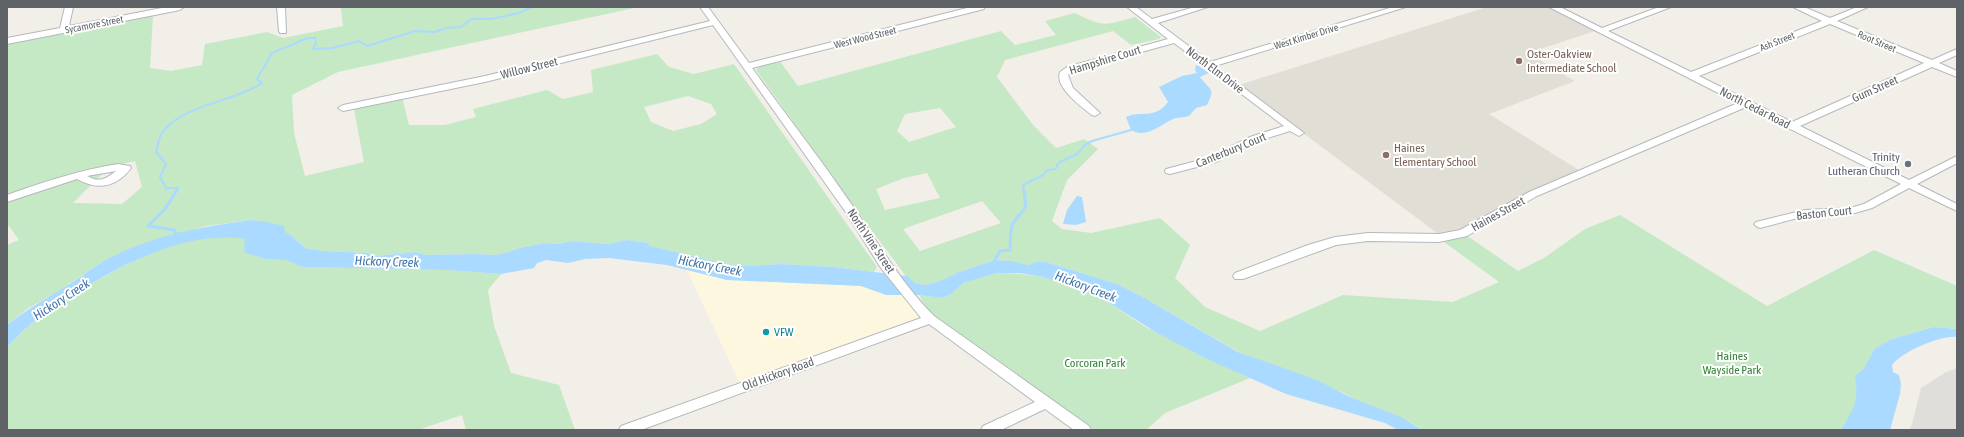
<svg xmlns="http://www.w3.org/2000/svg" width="1964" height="437" font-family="'Asap Condensed',sans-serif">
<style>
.commercial{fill:#fef7e0}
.industrial{fill:#e0deda}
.education{fill:#e1ded6}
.green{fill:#c5e8c5;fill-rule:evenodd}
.water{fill:#aadaff}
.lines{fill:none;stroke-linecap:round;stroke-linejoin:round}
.stream-far1{stroke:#aadaff;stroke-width:2}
.stream{stroke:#aadaff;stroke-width:3}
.minor-casing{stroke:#b5b8bc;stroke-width:2}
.minor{fill:#fff;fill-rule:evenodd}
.education-dot{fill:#8d6e63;stroke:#fff;stroke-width:1.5}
.worship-dot{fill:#6b7280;stroke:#fff;stroke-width:1.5}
.culture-dot{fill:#0f9aa8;stroke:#fff;stroke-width:1.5}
.labels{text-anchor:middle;stroke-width:4;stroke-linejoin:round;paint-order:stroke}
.far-street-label{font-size:10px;fill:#5f6368;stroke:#fff}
.education-label{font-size:12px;fill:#785e54;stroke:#fff;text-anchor:start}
.street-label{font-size:12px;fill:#5f6368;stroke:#fff}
.worship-label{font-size:12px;fill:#5b616d;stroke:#fff;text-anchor:end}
.culture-label{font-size:12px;fill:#0d838f;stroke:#fff;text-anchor:start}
.park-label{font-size:12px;fill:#348238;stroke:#fff}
.water-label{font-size:13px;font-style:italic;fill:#4174aa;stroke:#fff}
</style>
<rect width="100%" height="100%" fill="#f1efe8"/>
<!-- commercial -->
<path class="commercial" d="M687,270l40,10 134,6 25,9h19l22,23 -188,64z"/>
<!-- industrial -->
<path class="industrial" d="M1957,368v62h-48l3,-6 9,-36 25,-16z"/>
<!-- education -->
<path class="education" d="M1487,7h64l47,23 -70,23 47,28 -86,33 93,58 -122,60 -19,4 -202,-151z"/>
<!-- green -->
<path class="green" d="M349,7h290l-301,65 -46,23 2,38 11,43 59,-14 -10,-53 48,-12 7,28h36l31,-8 -3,-8 74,-19 16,9 30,-7 -2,-22 66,-16 12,13 25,7 40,-10 143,203 -3,5 -41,-5 -52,-3 -32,2 -23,-2 -76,-18 -2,-3 -20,-3 -20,4 -36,-3 -14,3 -13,-1 -26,5 -10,4 -13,3 -21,-1 -49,1 -10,-3 -40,4 -9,-3 -44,-2 -18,-3 -13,-12 -40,-16 -46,6 -79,24 -26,13 -38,25 -36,21 -20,16v-80l12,-5 -10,-14 -2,1v-184l146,-29 -3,54 21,3 31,-6 3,-21 62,-12 16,6 60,-12 -2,-18zM688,96l23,8 6,10 -16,10 -28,7 -22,-9 -7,-15zM135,161l7,26 -20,17 -49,-1 36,-36z
M1075,13c30,15 30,12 60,4l26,20 -2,2 -28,6 -18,-14 -108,29 -8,17 36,48 23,23 28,-9 14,10 -31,31 -15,41 10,8 29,4 69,-15 30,27 -15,33 30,29 55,24 83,-36 110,7 46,-20 -55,-40 22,-7 52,36 26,-13 41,-29 35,-14 147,91 107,-56 83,36v43l-23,-2 -42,12 -17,9 -12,23 -7,5c3,27 -1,31 -15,54h-419c-23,-18 -54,-21 -78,-37l-105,-41 -98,-56 -24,-12 -71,-22h-10l-8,3 -16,-4 -17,-1 -36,12 -21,10 -14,3 -9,-2 -9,-7 -40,-53 -110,-153 3,-4 20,-6 19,26 203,-55 14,14 41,-10 -11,-14zM940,108l16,19 -47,15 -12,-11 8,-17zM927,173l13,25 -55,12 -9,-21 28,-11zM982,201l19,22 -81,28 -17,-22z
M228,236l18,3 -2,12 21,8 21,1 16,7 144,3 55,4 -13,16 6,36 17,47 48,12 16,45h-109l-4,-15 -44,15h-411v-83c9,-9 18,-19 29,-27 42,-30 114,-75 165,-82 9,-1 18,-1 27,-2z
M997,273c32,0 68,6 97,21 22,12 41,28 63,39 31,15 61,31 93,45l-85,35 -19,17h-51l-34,-21 -123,-90 -12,-12 -7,-12 24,3 8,-4 11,-11z"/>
<!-- water -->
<path class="water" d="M1196,65l3,1 10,7 -9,4c10,14 16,10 7,28l-11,3 -7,8c-5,2 -11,1 -16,3 -13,6 -27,20 -42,11l-5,-13c15,-7 29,3 42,-15l-9,-15 23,-11 15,-3 -2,-3z
M1077,196l5,1 4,25 -10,3 -13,-1 4,-14z
M252,220l14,2 18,4 1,6 7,4 13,12 18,3 44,2 9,3 40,-4 10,3 49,-1 21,1 13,-3 10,-4 26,-5 13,1 14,-3 36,3 20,-4 20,3 2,3 76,18 23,2 32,-2 52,3 74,9 8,7 9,2 14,-3 21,-10 36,-12 17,1 16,4 8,-3h10l71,22 24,12 97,56 79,28 35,18 49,19 21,13h-24l-13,-7 -99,-29 -79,-35 -50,-26 -62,-39 -16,-6 -36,-11 -24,-4h-22l-34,10 -12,11 -8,4 -24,-3h-33l-25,-9 -134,-6 -60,-15 -58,-7 -24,1 -17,4 -22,-3 -9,3 -3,5 -33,6 -55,-4 -144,-3 -16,-7 -21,-1 -21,-7 1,-13c-70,-11 -153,41 -209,81 -10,7 -20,18 -29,27v-22c18,-14 36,-25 56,-37 13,-7 25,-17 38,-25 46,-27 99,-36 151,-43z
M1934,327l23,2v8c-17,-2 -55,15 -65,28l1,7 6,3 2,9 -1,10 -10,36h-49c13,-22 18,-27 14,-54l8,-6 12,-22 17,-9z"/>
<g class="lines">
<!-- stream-far1 -->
<path class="stream-far1" d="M176,191l2,-3h-12l-6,-11 6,-13 -10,-12c2,-9 4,-19 11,-25 22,-23 69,-26 95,-44l-5,-4 15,-26 36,-15h7l1,6 -3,5 19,-1 27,-7 8,5 48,-15 20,1 11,-4 15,-1 10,-8h20l28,-6 13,-6
M1024,191l-1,-6 20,-10 4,-5 9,-1 2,-6 19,-9 9,-10 6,-3 39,-11"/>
<!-- stream -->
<path class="stream" d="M177,190l-12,19 -17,17 26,4 3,4
M995,260l5,-9 10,-1c1,-7 -1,-20 3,-26 10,-18 15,-7 11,-34"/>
<defs>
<path id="minor" d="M65,7h8l-4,19 98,-19h17l-4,3 -173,34v-6l53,-10z
M277,7h8l1,26h-6l-1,-2z
M700,7h8l41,56 222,-56h14l-1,2 -232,59c34,47 70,93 102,140 26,38 48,76 80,108l155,110 2,4h-17l-29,-21 -44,21h-20l2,-4 52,-24 -106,-78 -288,106h-22l2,-4 300,-108 -40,-50 -36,-57 -132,-186 -228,57 -142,29 -5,-3 5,-3 142,-29 225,-55z
M1127,7h9l16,12 43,-12h13l-50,16 52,39 183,-55h13l-191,59 89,67 -5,3 -9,-5 -32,10 -42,21 -46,12 -4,-1 -1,-2 1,-2 42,-11 42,-21 34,-11 -110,-83 -101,28 -5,4 5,13 27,25 -5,3 -3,-1c-10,-8 -38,-28 -32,-43l7,-5 101,-28z
M1549,7h11l42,21 57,-21h12l-63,24 83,41 131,-51 -29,-14h11l26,11 27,-11h11l-31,14 95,39 25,-11v6l-18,8 18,8v6l-25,-10 -132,59 109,54 48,-24v7l-40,21 40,20v7l-48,-23 -37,20 -17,5 -50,3 -45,12 -4,-2 -2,-2 2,-2 49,-12 45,-2 14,-4 37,-20 -155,-77 -209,89 -70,40 -28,6 -71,-1 -32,4 -93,34h-8l-2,-3 2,-3 73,-28 27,-8 33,-4 71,1 21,-4 69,-38 209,-89zM1830,24l94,39 -132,59 -93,-46z
M118,164l12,2 1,2c-14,19 -33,23 -54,11l-70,23v-7c36,-13 73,-25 111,-31zM116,171c-10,8 -17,12 -29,5z"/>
</defs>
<!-- minor casing -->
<use href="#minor" class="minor-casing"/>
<!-- minor -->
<use href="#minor" class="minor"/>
</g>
<!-- markers -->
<g class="education-dot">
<circle cx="1519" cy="61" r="4"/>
<circle cx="1386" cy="155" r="4"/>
</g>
<circle class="worship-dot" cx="1908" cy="164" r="4"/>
<circle class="culture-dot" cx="766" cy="332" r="4"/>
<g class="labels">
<!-- far-street labels -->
<g class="far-street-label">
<text transform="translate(94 24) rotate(-11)" y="4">Sycamore Street</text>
<text transform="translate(1306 36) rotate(-17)" y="4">West Kimber Drive</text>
<text transform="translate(865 37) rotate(-14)" y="4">West Wood Street</text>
<text transform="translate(1777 41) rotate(-22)" y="4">Ash Street</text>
<text transform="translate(1877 41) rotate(23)" y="4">Root Street</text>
</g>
<!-- education labels -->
<g class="education-label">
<text x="1527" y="58">Oster-Oakview<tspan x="1527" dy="14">Intermediate School</tspan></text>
<text x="1394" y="152">Haines<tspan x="1394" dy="14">Elementary School</tspan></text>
</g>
<!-- street labels -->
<g class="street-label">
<text transform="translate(1105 60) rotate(-17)" y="4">Hampshire Court</text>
<text transform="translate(529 68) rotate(-14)" y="4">Willow Street</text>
<text transform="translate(1215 70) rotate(37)" y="4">North Elm Drive</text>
<text transform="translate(1875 89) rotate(-24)" y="4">Gum Street</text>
<text transform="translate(1755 108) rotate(27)" y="4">North Cedar Road</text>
<text transform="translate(1231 150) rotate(-22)" y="4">Canterbury Court</text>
<text transform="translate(1824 213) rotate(-6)" y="4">Baston Court</text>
<text transform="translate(1498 214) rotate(-29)" y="4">Haines Street</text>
<text transform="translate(871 241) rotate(56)" y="4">North Vine Street</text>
<text transform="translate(778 374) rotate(-20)" y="4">Old Hickory Road</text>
</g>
<!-- worship labels -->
<g class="worship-label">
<text x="1900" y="161">Trinity<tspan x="1900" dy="14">Lutheran Church</tspan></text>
</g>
<!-- culture labels -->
<g class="culture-label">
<text x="774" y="336">VFW</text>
</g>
<!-- park labels -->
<g class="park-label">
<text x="1732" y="360">Haines<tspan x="1732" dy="14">Wayside Park</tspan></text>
<text x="1095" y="367">Corcoran Park</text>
</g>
<!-- water labels -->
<g class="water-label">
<text transform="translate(387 261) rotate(2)" y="5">Hickory Creek</text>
<text transform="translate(710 265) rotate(11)" y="5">Hickory Creek</text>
<text transform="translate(1086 286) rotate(21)" y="5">Hickory Creek</text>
<text transform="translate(61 299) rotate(-33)" y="5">Hickory Creek</text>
</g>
</g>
<!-- border -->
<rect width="1964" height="437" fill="none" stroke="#5f6368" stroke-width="16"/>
</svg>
